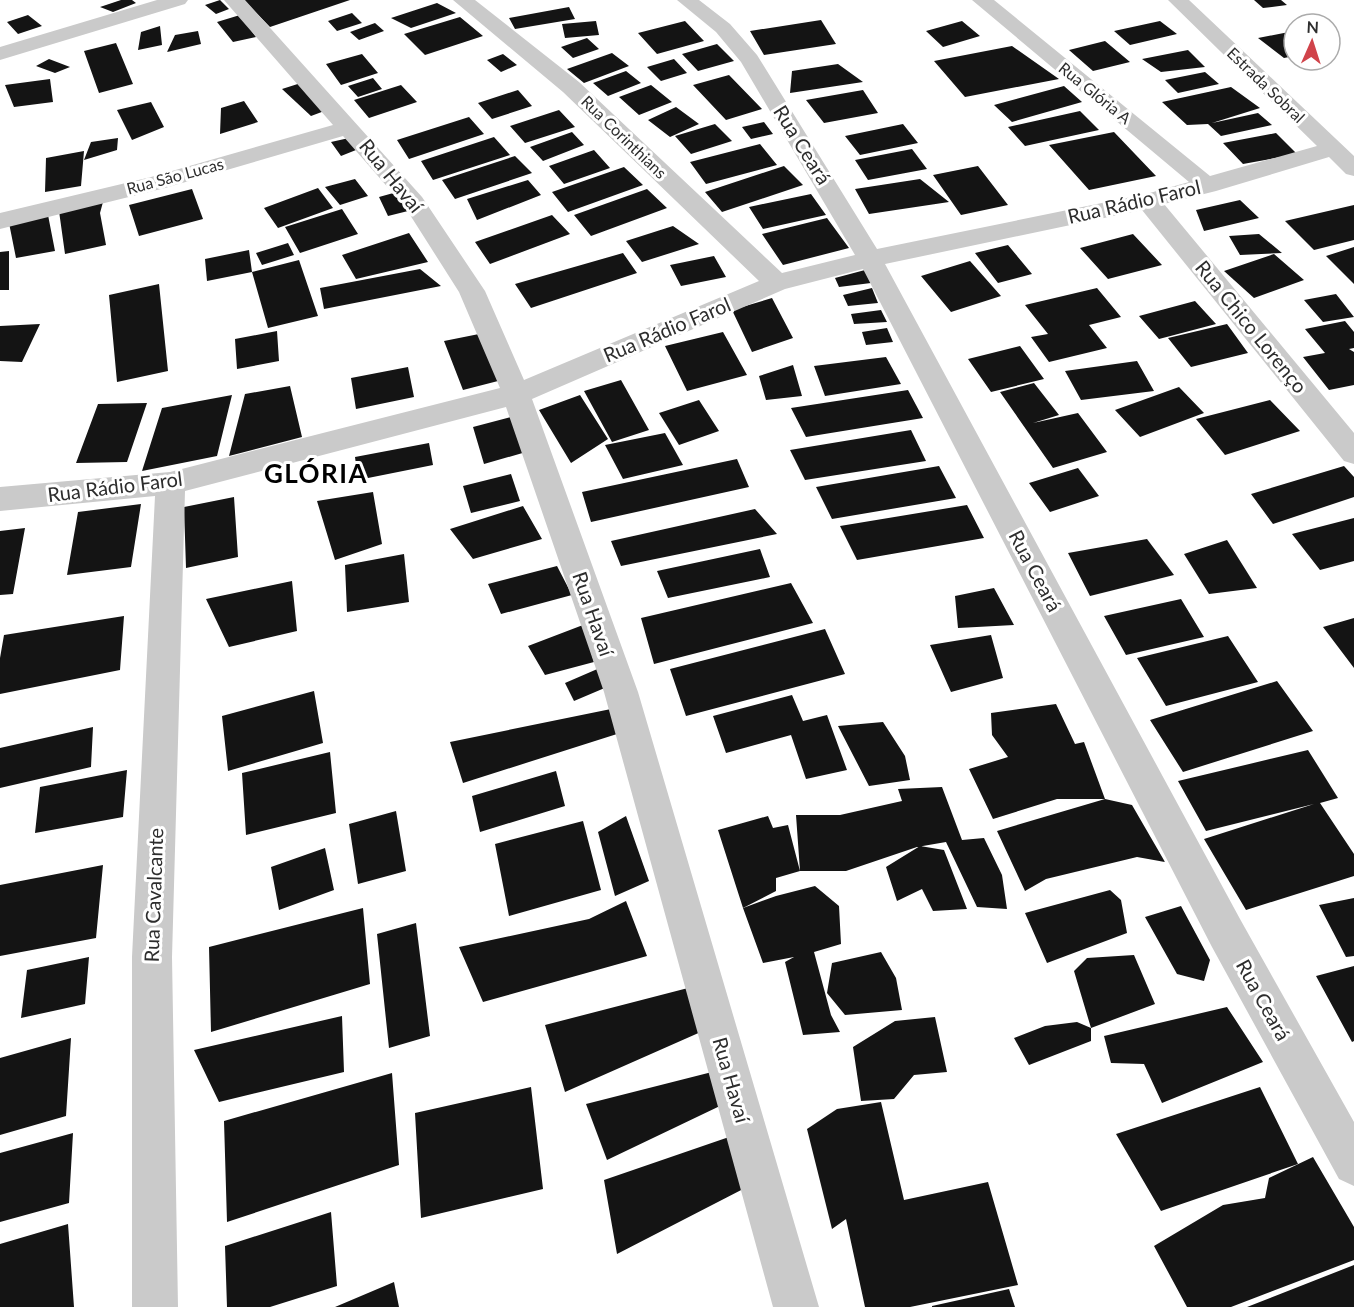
<svg xmlns="http://www.w3.org/2000/svg" width="1354" height="1307" font-family="Lato,sans-serif">
<style>
.building{fill:#141414}
.lines{fill:none;stroke-linecap:round;stroke-linejoin:round}
.minor{fill:#cacaca;fill-rule:evenodd}
.labels{text-anchor:middle;stroke-width:6;stroke-linejoin:round;paint-order:stroke}
.far-street-label{font-size:16px;fill:#2d2d2d;stroke:#fff}
.street-label{font-size:20px;fill:#2d2d2d;stroke:#fff}
.district-label{font-size:26px;font-weight:bold;letter-spacing:1.5px;fill:#000;stroke:#fff}
</style>
<rect width="100%" height="100%" fill="#fff"/>
<!-- building -->
<path class="building" d="M121,0h11l4,3 -23,9 -13,-5z
M220,0l9,9 -13,5 -11,-9z
M244,0h106l-80,27z
M1254,0h27l6,5 -24,3z
M437,3l19,10 -45,15 -20,-10z
M569,7l6,12 -60,10 -6,-11z
M352,13l10,10 -25,8 -9,-10z
M28,15l14,11 -24,8 -11,-12z
M240,15l16,22 -23,5 -16,-20z
M460,17l23,19 -58,19 -21,-21z
M821,20l15,24 -72,11 -14,-24z
M596,21l3,14 -34,3 -3,-14z
M685,21l19,20 -47,13 -19,-21z
M962,21l18,15 -37,11 -17,-16z
M1160,21l17,13 -47,11 -16,-14z
M375,23l9,8 -25,9 -9,-8z
M160,26l2,19 -24,5 3,-18z
M198,31l3,13 -34,8 8,-17z
M1294,31v25l-10,2 -26,-20z
M587,38l12,11 -26,9 -12,-11z
M1105,41l25,21 -37,9 -24,-21z
M116,43l17,41 -34,9 -15,-42z
M717,44l17,17 -36,10 -16,-17z
M1012,46l47,33 -94,18 -31,-36z
M1188,50l17,17 -44,5 -19,-13z
M612,53l17,13 -45,17 -17,-14z
M362,54l16,19 -37,12 -15,-21z
M503,54l14,11 -16,7 -14,-12z
M49,59l21,8 -15,6 -19,-7z
M674,59l13,14 -26,8 -14,-14z
M838,64l25,18 -73,11 2,-22z
M626,71l15,12 -33,13 -15,-13z
M1205,72l14,12 -41,9 -13,-13z
M729,75l33,34 -36,11 -33,-35z
M373,78l9,11 -24,8 -10,-11z
M50,79l3,23 -39,5 -9,-22z
M304,82l23,28 -16,6 -29,-27z
M401,85l16,17 -48,16 -15,-18z
M651,85l21,17 -33,13 -20,-18z
M1064,86l18,16 -70,20 -18,-17z
M1231,87l29,21 -48,15 46,-10 14,12 -51,11 -13,-12 -21,1 -25,-23z
M518,90l14,16 -40,13 -14,-16z
M863,90l15,23 -54,10 -18,-23z
M244,101l14,21 -38,12 1,-26z
M151,102l13,25 -32,13 -15,-30z
M676,107l23,17 -29,13 -22,-17z
M559,110l16,17 -50,16 -15,-17z
M1080,111l19,19 -74,16 -17,-19z
M469,117l15,17 -75,25 -12,-19z
M764,122l9,12 -22,5 -9,-12z
M715,124l17,17 -41,13 -16,-18z
M903,124l15,19 -58,12 -15,-19z
M572,132l12,13 -41,16 -13,-14z
M1114,132l42,44 -67,14 -40,-45z
M1276,133l21,21 -54,10 -20,-21z
M494,137l16,18 -77,25 -12,-19z
M118,138l-1,12 -33,10 7,-18z
M349,138l12,10 -20,8 -10,-14z
M760,144l17,21 -71,19 -16,-22z
M912,149l15,20 -59,11 -13,-20z
M594,150l16,18 -46,16 -15,-18z
M84,151l-3,35 -36,6 1,-34z
M515,156l17,17 -77,26 -13,-19z
M784,166l19,19 -81,27 -17,-20z
M978,166l30,39 -47,10 -28,-40z
M624,167l19,18 -75,27 -16,-20z
M355,179l13,17 -28,9 -15,-18z
M920,179l29,23 -80,12 -14,-25z
M528,180l13,15 -64,25 -10,-21z
M318,188l15,20 -55,20 -14,-20z
M192,189l11,30 -64,17 -10,-31z
M647,189l20,19 -76,28 -17,-21z
M397,192l11,19 -20,5 -9,-19z
M811,194l15,21 -63,14 -14,-22z
M1240,200l19,18 -55,13 -8,-21z
M103,202l-3,11 6,32 -41,9 -6,-43z
M1354,205v35l-40,10 -29,-29z
M342,209l16,25 -58,19 -15,-26z
M48,215l7,36 -39,7 -7,-35z
M552,215l18,19 -80,30 -15,-22z
M827,218l22,30 -66,17 -21,-31z
M673,226l26,18 -57,18 -16,-21z
M409,233l19,29 -72,17 -14,-24z
M1133,234l29,31 -54,14 -28,-31z
M1259,234l23,19 -42,2 -11,-19z
M288,243l6,12 -32,10 -6,-12z
M1008,245l24,29 -34,9 -23,-30z
M1354,247v37l-28,-28z
M249,250l3,22 -45,9 -2,-22z
M9,251v39h-9v-38z
M623,253l14,20 -106,35 -16,-24z
M1274,254l30,26 -50,18 -30,-27z
M714,256l12,21 -45,9 -11,-21z
M299,260l19,56 -50,12 -16,-56z
M970,261l31,35 -50,16 -30,-36z
M420,269l21,17 -117,23 -4,-21z
M865,270l6,13 -32,4 -4,-9z
M159,284l9,87 -51,11 -8,-87z
M872,288l6,15 -30,3 -5,-11z
M1097,288l24,29 -32,8 18,23 -58,14 -18,-25 17,-3 -23,-29z
M1336,294l18,23 -31,5 -19,-22z
M772,298l21,40 -41,14 -20,-42z
M1195,301l21,23 -57,15 -20,-23z
M881,310l6,12 -33,2 -3,-10z
M1345,321l9,11v16l-5,1 5,3v33l-25,5 -26,-33 22,-4 -20,-24z
M40,324l-18,38 -22,-1v-35z
M1227,324l21,29 -57,14 -23,-29z
M887,328l6,14 -27,3 -4,-13z
M277,331l2,30 -42,8 -2,-30z
M723,332l24,43 -60,16 -22,-45z
M479,334l19,47 -35,9 -19,-49z
M1020,346l24,33 -53,13 -23,-33z
M886,357l15,27 -76,12 -11,-30z
M1137,361l17,30 -73,9 -16,-29z
M793,365l9,31 -36,4 -7,-24z
M408,367l6,30 -58,12 -5,-31z
M621,380l28,50 -37,12 -28,-51z
M1034,383l25,32 -26,8 45,-10 29,39 -54,16 -53,-76z
M290,386l12,51 -73,19 16,-62z
M1179,387l25,26 -64,24 -25,-27z
M908,390l15,28 -117,19 -15,-29z
M232,395l-15,61 -75,15 20,-63z
M580,395l28,44 -37,24 -32,-53z
M699,400l20,31 -40,14 -20,-32z
M1270,400l30,31 -75,24 -29,-36z
M147,403l-20,59 -51,1 22,-59z
M515,416l11,36 -42,12 -11,-37z
M911,430l15,31 -121,19 -15,-30z
M665,433l18,32 -60,14 -18,-34z
M429,443l4,22 -75,15 -3,-23z
M737,459l12,28 -158,35 -9,-30z
M939,466l17,32 -124,21 -16,-32z
M1344,466l10,11v20l-81,27 -22,-30z
M1078,468l21,28 -49,16 -21,-29z
M511,474l9,27 -49,12 -8,-27z
M373,492l9,52 -47,16 -18,-59z
M234,497l4,60 -52,11 -2,-61z
M141,504l-10,63 -64,8 11,-63z
M967,505l17,33 -127,22 -17,-34z
M523,506l19,33 -69,20 -23,-30z
M755,509l22,25 -156,32 -10,-25z
M1354,518v43l-34,9 -28,-36z
M25,528l-12,66 -13,1v-64z
M1147,539l27,36 -84,21 -22,-43z
M1227,540l30,48 -48,6 -25,-40z
M760,549l10,28 -102,21 -11,-27z
M404,554l5,48 -62,10 -2,-47z
M557,566l15,29 -71,19 -13,-30z
M292,581l5,50 -68,16 -23,-48z
M791,583l22,40 -159,41 -13,-46z
M994,588l20,37 -56,3 -3,-32z
M1181,599l23,38 -78,18 -22,-39z
M124,616l-4,54 -120,24v-36l4,-23z
M1354,618v50l-31,-41z
M583,625l11,37 -49,13 -17,-29z
M825,629l20,45 -159,42 -16,-47z
M991,635l12,43 -52,14 -21,-47z
M1228,636l30,46 -92,24 -29,-48z
M602,667l5,20 -33,14 -9,-18z
M1277,681l36,50 -130,41 -33,-52z
M314,691l9,52 -95,28 -6,-55z
M792,695l11,26 24,-6 20,55 -41,9 -15,-44 -65,18 -13,-37z
M1056,704l19,40 9,-2 21,57h-48l-64,20 -24,-50 39,-12 -16,-22 -1,-22z
M611,709l6,25 -154,49 -13,-41z
M883,722l22,34 5,24 -41,6 -31,-60z
M93,727l-2,40 -91,21v-40z
M1308,750l30,48 -18,5 34,51v22l-108,34 -42,-71 110,-35 -108,27 -28,-50z
M330,752l6,61 -90,22 -4,-62z
M127,770l-4,47 -88,16 5,-46z
M556,771l9,35 -85,26 -8,-36z
M942,787l20,53 22,-2 18,37 5,34 -30,-2 -31,-65 -29,5 -71,24h-46l-4,-56h44l62,-14 -4,-12z
M1105,799l27,6 33,57 -28,-5 -91,22 -21,12 -28,-60z
M396,811l10,60 -48,13 -9,-60z
M626,816l23,65 -34,15 -17,-64z
M768,816l5,12 15,-3 12,46 -24,7v13l-33,17 33,-12 39,-10 24,20 2,38 -27,8 17,63 9,17 -37,3 -18,-73 9,-5 -31,6 -20,-55 -25,-78z
M583,821l18,69 -92,26 -14,-72z
M920,846l24,4 23,59 -34,2 -11,-22 -25,12 -11,-34z
M325,848l9,42 -55,20 -8,-43z
M103,865l-7,73 -96,18v-71z
M1110,890l11,10 6,33 -80,30 -22,-50z
M1354,898v58l-8,1 -27,-52z
M626,901l21,55 -164,46 -24,-55 130,-28z
M1181,906l29,54 -6,21 -27,-7 -32,-57z
M363,908l7,76 -159,48 -2,-85z
M416,923l14,113 -41,12 -12,-114z
M881,952l15,26 6,32 -57,5 -18,-22 5,-30z
M1134,955l21,49 -64,24 -17,-57 13,-13z
M89,957l-4,47 -64,14 6,-48z
M1354,966v75l-2,1 -36,-66z
M688,988l15,43 -138,61 -20,-67z
M1227,1007l36,55 -101,41 -18,-39 -33,-1 -7,-27z
M342,1016l2,56 -125,30 -25,-52z
M935,1017l12,55 -33,3 -20,24 -33,2 -8,-54 42,-26z
M1077,1022l14,6v13l-62,24 -15,-27 31,-12z
M71,1038l-5,78 -66,19v-77z
M712,1072l10,33 -115,55 -21,-56z
M392,1073l7,92 -172,57 -3,-101z
M531,1087l12,102 -122,29 -6,-105z
M1260,1087l38,77 -137,47 -45,-77z
M881,1102l23,98 84,-18 30,103 -108,22h-45l-19,-88 -14,10 -25,-100 30,-20z
M73,1133l-4,70 -69,19v-69z
M729,1137l18,50 -130,67 -13,-74z
M1313,1157l41,70v33l-123,47h-44l-33,-61 69,-41 42,-7 4,-20z
M331,1212l6,74 -67,21h-43l-2,-61z
M68,1224l6,83h-74v-63z
M1354,1265v42h-107z
M394,1282l5,25h-64z
M1009,1289l6,18h-83v-1z"/>
<g class="lines">
<!-- minor -->
<path class="minor" d="M157,0h31l-3,4 -185,56v-13z
M224,0h21l177,197 63,94 39,89 235,-99 -196,-189 -110,-92h22l104,82 203,191 73,-18 -114,-193 -25,-30 -39,-32h22l31,24 27,31 120,194 269,-55 43,-12 -217,-182h22l216,176 107,-30 -149,-146h21l165,156v20l-8,-2 -17,-17 -113,34 -52,13 190,229v31l-10,-3 -202,-251 -257,54 355,655 114,203v64l-15,-7 -127,-232 -349,-678 -78,20 -253,110 106,293 181,615h-46l-169,-615 -98,-285 -321,84 -13,466 6,350h-46v-350l23,-461 -155,15v-24l170,-15 330,-84 -41,-96 -54,-85 -62,-71 -178,52 -165,41v-16l151,-36 182,-52z"/>
</g>
<g class="labels">
<!-- far-street labels -->
<g class="far-street-label">
<text transform="translate(1266 85) rotate(44)" y="6">Estrada Sobral</text>
<text transform="translate(1095 93) rotate(39)" y="6">Rua Glória A</text>
<text transform="translate(624 137) rotate(44)" y="6">Rua Corinthians</text>
<text transform="translate(175 176) rotate(-15)" y="6">Rua São Lucas</text>
</g>
<!-- street labels -->
<g class="street-label">
<text transform="translate(802 145) rotate(58)" y="7">Rua Ceará</text>
<text transform="translate(391 176) rotate(51)" y="7">Rua Havaí</text>
<text transform="translate(1134 202) rotate(-13)" y="7">Rua Rádio Farol</text>
<text transform="translate(1251 327) rotate(51)" y="7">Rua Chico Lorenço</text>
<text transform="translate(667 330) rotate(-23)" y="7">Rua Rádio Farol</text>
<text transform="translate(115 487) rotate(-7)" y="7">Rua Rádio Farol</text>
<text transform="translate(1035 571) rotate(62)" y="7">Rua Ceará</text>
<text transform="translate(593 614) rotate(71)" y="7">Rua Havaí</text>
<text transform="translate(154 895) rotate(-88)" y="7">Rua Cavalcante</text>
<text transform="translate(1263 1000) rotate(61)" y="7">Rua Ceará</text>
<text transform="translate(731 1080) rotate(74)" y="7">Rua Havaí</text>
</g>
<!-- district labels -->
<g class="district-label">
<text x="316" y="483">GLÓRIA</text>
</g>
</g>
<!-- north arrow -->
<g transform="translate(1312 42) rotate(3)"><circle r="28" fill="#ffffff" stroke="#ababab" stroke-width="1.5"/>
<path d="M0-4.5L10 22L0 15L-10 22Z" fill="#d0434a"/>
<text y="-9" font-size="16" font-weight="bold" text-anchor="middle" fill="#2d2d2d">N</text>
</g>
</svg>
